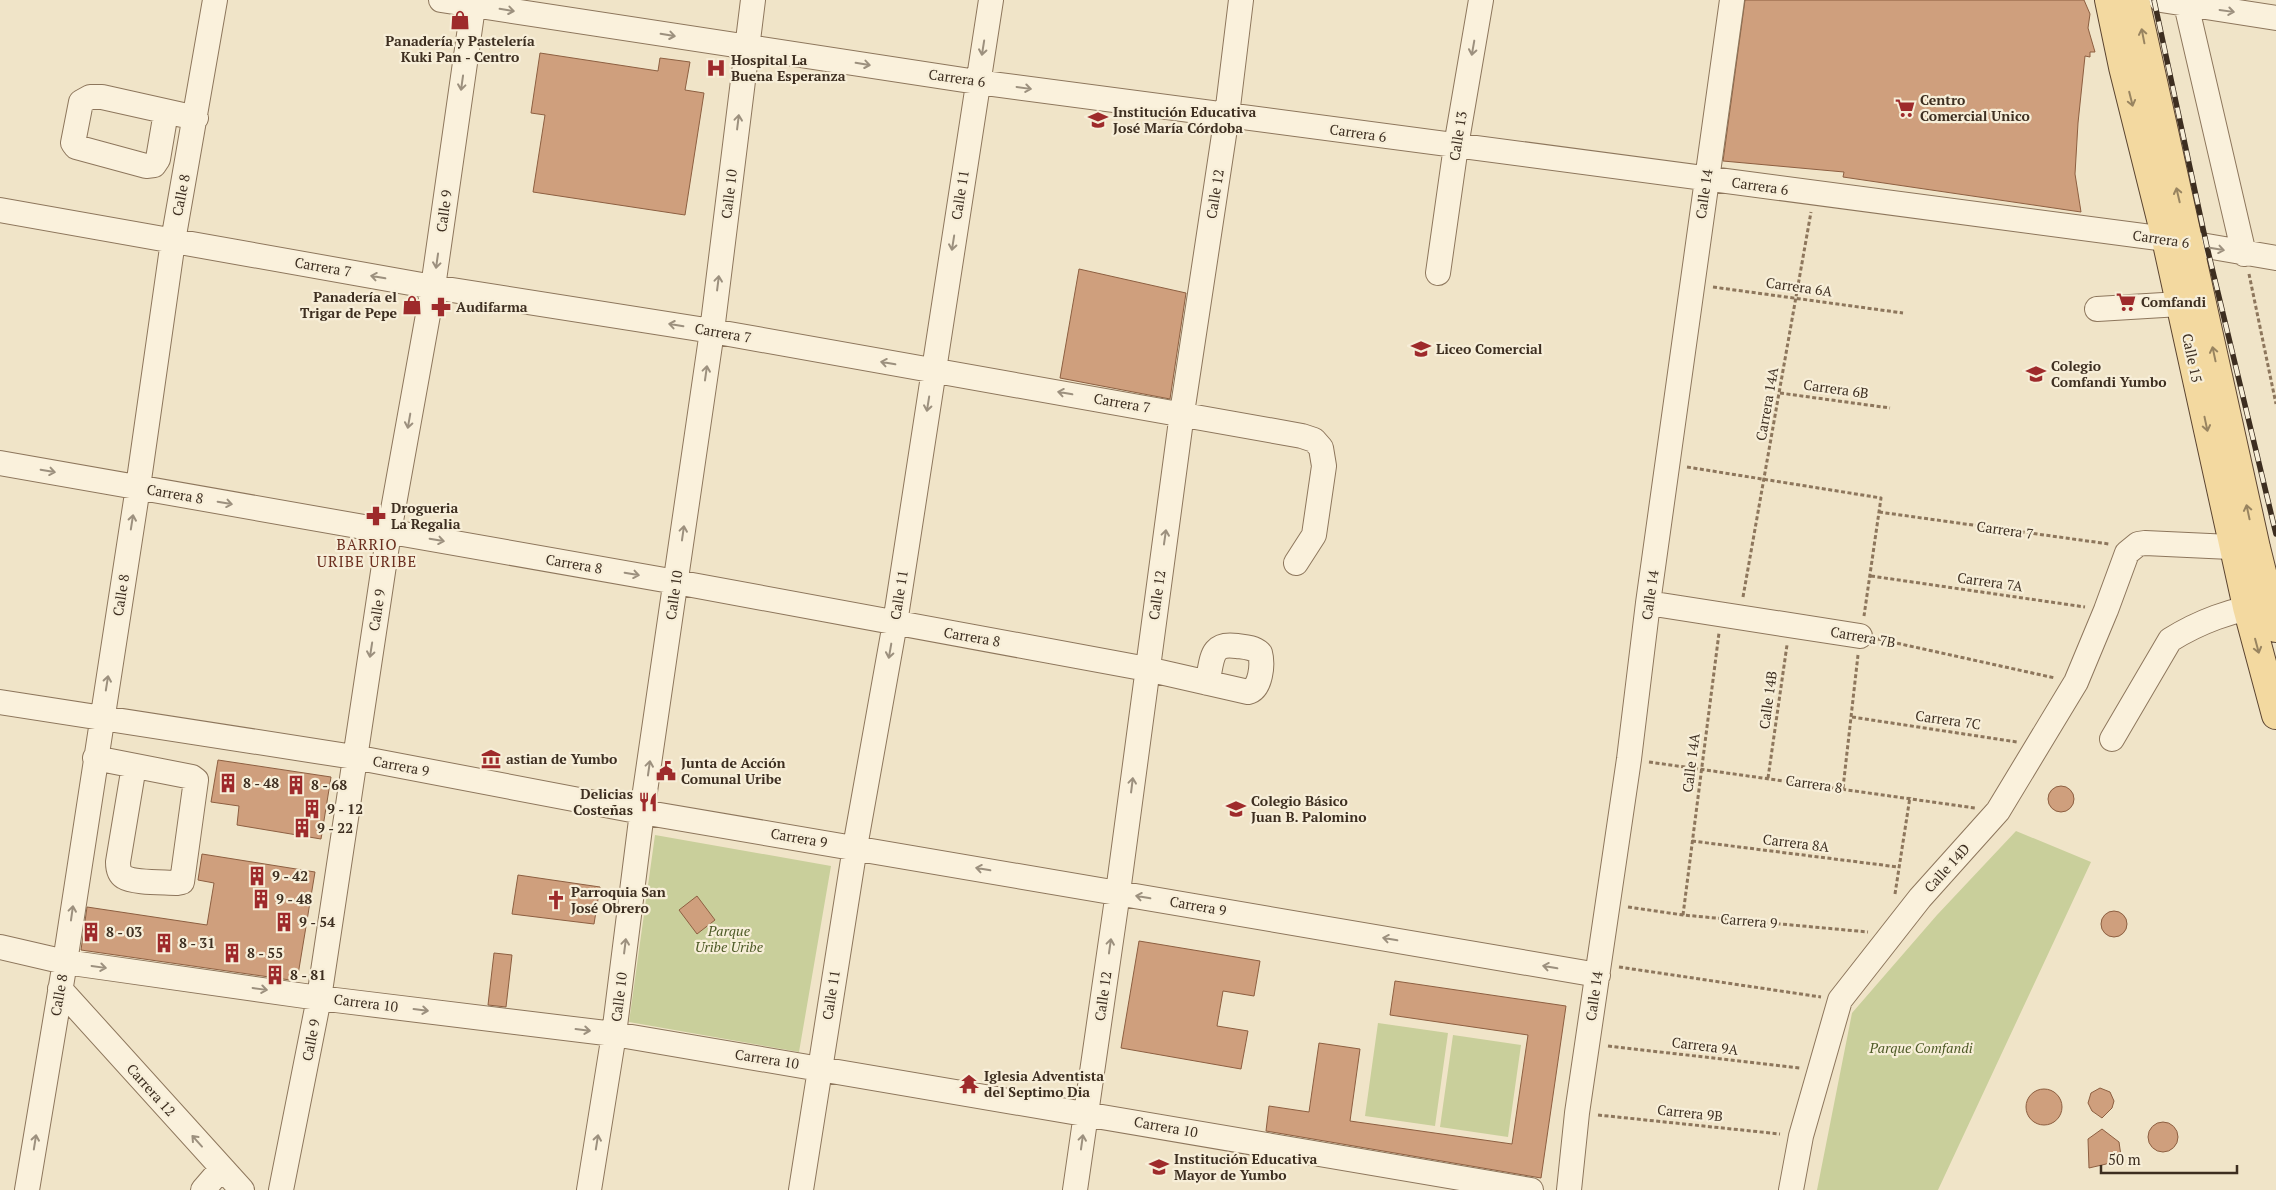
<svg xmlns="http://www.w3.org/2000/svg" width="2276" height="1190" font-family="'PT Serif',serif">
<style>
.green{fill:#c9cf9b}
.building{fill:#cf9f7d;stroke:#8d5f41}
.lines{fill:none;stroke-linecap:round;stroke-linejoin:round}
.minor-casing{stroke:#8d765c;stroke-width:26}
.major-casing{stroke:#5b4430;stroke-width:30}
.path{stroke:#8d765c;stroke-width:3;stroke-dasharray:4 2.5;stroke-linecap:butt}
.minor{stroke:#faf1dc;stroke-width:24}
.major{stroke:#f3d9a0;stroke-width:28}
.rail-casing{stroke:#3d2e20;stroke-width:5.5}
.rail{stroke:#f7eed8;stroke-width:4;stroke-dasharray:11;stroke-linecap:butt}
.oneway{stroke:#9c907e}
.oneway2{stroke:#988460}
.labels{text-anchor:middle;stroke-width:4.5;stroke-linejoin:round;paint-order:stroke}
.poi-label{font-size:14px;font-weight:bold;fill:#3d2e20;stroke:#f7eed8;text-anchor:start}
.street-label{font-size:14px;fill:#3d2e20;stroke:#f7eed8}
.park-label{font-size:14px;font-style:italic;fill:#4d5a26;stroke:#f7eed8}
.neighbourhood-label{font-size:15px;letter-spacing:1px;fill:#6b2e1e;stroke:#f7eed8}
</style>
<rect width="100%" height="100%" fill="#f0e4c8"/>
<!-- green -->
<path class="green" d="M2016,831l75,31 -153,328h-121l35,-177 85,-98z
M655,835l176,31 -32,186 -170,-30z
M1378,1023l70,10 -13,93 -70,-10z
M1453,1035l68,10 -13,92 -68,-10z"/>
<!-- building -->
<path class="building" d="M1745,0h339l6,14 -2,14 7,24h-5v5l-5,-1 -7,67 -3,51 6,38 -238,-35 1,-5 -121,-11z
M540,53l118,18 2,-13 30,4 -5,28 19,3 -19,122 -152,-23 12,-77 -14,-2z
M1079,269l107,24 -16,106 -110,-21z
M218,760l113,17 -10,62 -84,-14 2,-19 -28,-4z
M2048 799a13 13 0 1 1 26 0a13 13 0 1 1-26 0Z
M202,854l113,18 -18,109 -216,-31 6,-43 120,18 7,-42 -16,-3z
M518,875l82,12 -6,37 -82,-10z
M697,896l18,24 -18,14 -18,-24z
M2101 924a13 13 0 1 1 26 0a13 13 0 1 1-26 0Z
M1139,941l121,20 -6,35 -31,-5 -6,35 31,5 -7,38 -120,-21z
M494,953l18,2 -6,52 -18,-2z
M1395,981l171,25 -25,172 -275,-47 3,-25 40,6 10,-69 41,6 -10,72 162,23 16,-109 -138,-20z
M2100,1088l10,4 4,9 -2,7 -10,10 -10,-7 -4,-8 3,-10z
M2026 1107a18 18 0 1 1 36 0a18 18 0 1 1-36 0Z
M2148 1137a15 15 0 1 1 30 0a15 15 0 1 1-30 0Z
M2102,1129l17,13 2,14 -2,5 -30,7 -1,-29z"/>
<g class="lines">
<defs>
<path id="minor" d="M441,0l536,82 1189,157 110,19
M2161,0l115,18
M2185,0l59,254
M166,112l-8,47 -4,6 -8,1 -70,-19 -3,-4 8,-41 9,-5h12l94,21
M0,210l433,77 279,44 590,105 12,4 7,8 3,18 -10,69 -18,28
M1438,273l18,-127 25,-146
M2097,309l83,-5
M0,463l676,119 471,87 101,23c13,-3 15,-28 12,-39 -7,-6 -15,-6 -23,-7 -28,-4 -24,14 -30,37
M1648,603l212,33
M0,702l354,55 288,55 956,163
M2112,739l58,-99c27,-17 64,-32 96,-34
M95,758l97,19 4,3 -14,102 -5,1c-12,-1 -44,0 -53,-6 -5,-3 -6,-9 -6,-15l16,-96
M0,947l65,15 254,36 295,36 917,156
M60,989l182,201
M27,1190l38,-228 73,-475 35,-246 42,-241
M203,1190l19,-22
M281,1190l38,-192 70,-466 44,-245 41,-287
M589,1190l25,-156 28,-222 70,-481 41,-331
M801,1190l54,-343 40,-224 96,-623
M1075,1190l43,-298 64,-479 45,-298 14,-115
M1569,1190l8,-77 52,-354 19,-156 84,-603
M1791,1190l10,-54 39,-136 80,-102 78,-87 78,-129 30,-72 21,-57 11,-9 7,-1 107,5"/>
<path id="major" d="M2109,0l14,67 43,172 81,368 29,108
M2135,0l121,548 20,80"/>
</defs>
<!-- minor casing -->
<use href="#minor" class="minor-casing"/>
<!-- major casing -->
<use href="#major" class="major-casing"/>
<!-- path -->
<path class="path" d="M2249,274l27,130
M1713,287l190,26
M1780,393l110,15
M1687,467l194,31 -17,118
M1879,512l230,32
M1871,576l214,31
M1743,597l68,-385
M1878,639l177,39
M1852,717l165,25
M1649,762l326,46
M1768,778l19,-133
M1843,788l15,-133
M1692,841l206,26
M1895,894l15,-97
M1628,907l55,8 185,17
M1683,915l36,-282
M1619,967l202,30
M1608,1046l192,22
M1598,1115l182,19"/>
<!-- minor -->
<use href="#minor" class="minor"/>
<!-- major -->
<use href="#major" class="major"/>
<defs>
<path id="rail" d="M2154,0l53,247 69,287"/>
</defs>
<!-- rail casing -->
<use href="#rail" class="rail-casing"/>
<!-- rail -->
<use href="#rail" class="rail"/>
</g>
<!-- one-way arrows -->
<defs><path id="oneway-shaft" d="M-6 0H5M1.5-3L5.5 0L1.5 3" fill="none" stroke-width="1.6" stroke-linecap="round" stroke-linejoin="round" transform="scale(1.25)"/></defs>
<g class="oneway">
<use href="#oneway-shaft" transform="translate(507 10) rotate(9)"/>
<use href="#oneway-shaft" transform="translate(2227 11) rotate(8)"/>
<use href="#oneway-shaft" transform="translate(668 35) rotate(9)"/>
<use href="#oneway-shaft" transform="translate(983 48) rotate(99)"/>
<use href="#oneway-shaft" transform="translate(1473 48) rotate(100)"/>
<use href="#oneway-shaft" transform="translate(863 64) rotate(9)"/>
<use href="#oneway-shaft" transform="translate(462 83) rotate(98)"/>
<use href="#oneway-shaft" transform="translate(1024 88) rotate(8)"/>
<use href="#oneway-shaft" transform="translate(738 122) rotate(-83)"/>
<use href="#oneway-shaft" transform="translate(953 243) rotate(99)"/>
<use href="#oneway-shaft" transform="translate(2217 249) rotate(10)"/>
<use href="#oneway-shaft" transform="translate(437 261) rotate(98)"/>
<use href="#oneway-shaft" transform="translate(378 277) rotate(-170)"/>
<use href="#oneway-shaft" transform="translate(718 283) rotate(-83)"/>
<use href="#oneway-shaft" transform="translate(676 325) rotate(-171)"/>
<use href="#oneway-shaft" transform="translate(888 363) rotate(-170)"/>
<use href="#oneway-shaft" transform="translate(706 373) rotate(-82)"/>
<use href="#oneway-shaft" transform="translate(1065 393) rotate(-170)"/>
<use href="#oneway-shaft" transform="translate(928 404) rotate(99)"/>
<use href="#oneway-shaft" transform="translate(409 421) rotate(100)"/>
<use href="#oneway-shaft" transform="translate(48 471) rotate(10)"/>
<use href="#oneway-shaft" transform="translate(225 503) rotate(10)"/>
<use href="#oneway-shaft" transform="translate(132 522) rotate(-81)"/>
<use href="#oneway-shaft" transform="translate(683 533) rotate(-82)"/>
<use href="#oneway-shaft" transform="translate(1165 537) rotate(-82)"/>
<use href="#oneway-shaft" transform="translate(437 540) rotate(10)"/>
<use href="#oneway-shaft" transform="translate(632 574) rotate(10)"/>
<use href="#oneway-shaft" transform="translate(371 650) rotate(99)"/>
<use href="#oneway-shaft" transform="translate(890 651) rotate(100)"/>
<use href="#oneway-shaft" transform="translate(107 683) rotate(-81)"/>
<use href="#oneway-shaft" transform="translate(649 768) rotate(-82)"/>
<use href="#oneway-shaft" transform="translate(1132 785) rotate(-83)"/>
<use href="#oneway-shaft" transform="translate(983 869) rotate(-170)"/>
<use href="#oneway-shaft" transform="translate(1143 897) rotate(-170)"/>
<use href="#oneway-shaft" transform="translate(72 913) rotate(-82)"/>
<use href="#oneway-shaft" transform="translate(1390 939) rotate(-170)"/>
<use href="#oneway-shaft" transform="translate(625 946) rotate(-83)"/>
<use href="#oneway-shaft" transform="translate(1110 946) rotate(-82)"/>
<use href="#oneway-shaft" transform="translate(99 967) rotate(8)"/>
<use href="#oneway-shaft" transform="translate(1550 967) rotate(-170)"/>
<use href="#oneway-shaft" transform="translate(260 989) rotate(8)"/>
<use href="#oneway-shaft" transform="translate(421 1010) rotate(7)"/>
<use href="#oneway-shaft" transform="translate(583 1030) rotate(7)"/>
<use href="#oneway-shaft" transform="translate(197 1141) rotate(-132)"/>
<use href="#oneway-shaft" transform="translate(35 1142) rotate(-81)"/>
<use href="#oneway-shaft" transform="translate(597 1142) rotate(-81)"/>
<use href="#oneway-shaft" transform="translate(1082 1142) rotate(-82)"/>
</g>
<g class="oneway2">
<use href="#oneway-shaft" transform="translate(2143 36) rotate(-101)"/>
<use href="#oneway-shaft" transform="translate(2131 99) rotate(76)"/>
<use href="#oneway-shaft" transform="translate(2178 195) rotate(-103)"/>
<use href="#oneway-shaft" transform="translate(2214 354) rotate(-102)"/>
<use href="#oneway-shaft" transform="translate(2206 424) rotate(78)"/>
<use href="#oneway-shaft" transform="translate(2248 512) rotate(-102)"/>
<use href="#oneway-shaft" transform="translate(2257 646) rotate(75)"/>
</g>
<!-- icons -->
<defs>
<symbol id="shop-bare" viewBox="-9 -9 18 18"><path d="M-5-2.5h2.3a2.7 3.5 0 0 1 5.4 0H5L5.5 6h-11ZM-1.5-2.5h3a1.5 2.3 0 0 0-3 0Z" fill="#9e2a2b" stroke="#f7eed8" stroke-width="2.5" paint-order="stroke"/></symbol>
<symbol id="hospital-bare" viewBox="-9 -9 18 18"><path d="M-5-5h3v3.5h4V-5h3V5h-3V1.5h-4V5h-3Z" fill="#9e2a2b" stroke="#f7eed8" stroke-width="2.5" paint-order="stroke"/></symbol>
<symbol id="supermarket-bare" viewBox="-9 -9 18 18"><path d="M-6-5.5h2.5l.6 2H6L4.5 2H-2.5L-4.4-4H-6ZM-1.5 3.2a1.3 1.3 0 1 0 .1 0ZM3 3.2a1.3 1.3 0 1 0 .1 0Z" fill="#9e2a2b" stroke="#f7eed8" stroke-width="2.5" paint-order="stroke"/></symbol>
<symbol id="school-bare" viewBox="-9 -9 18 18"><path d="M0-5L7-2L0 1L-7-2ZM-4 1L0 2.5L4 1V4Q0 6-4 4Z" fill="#9e2a2b" stroke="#f7eed8" stroke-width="2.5" paint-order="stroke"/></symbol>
<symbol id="pharmacy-bare" viewBox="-9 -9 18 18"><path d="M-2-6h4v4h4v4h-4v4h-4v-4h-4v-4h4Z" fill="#9e2a2b" stroke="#f7eed8" stroke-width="2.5" paint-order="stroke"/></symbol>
<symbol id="museum-bare" viewBox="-9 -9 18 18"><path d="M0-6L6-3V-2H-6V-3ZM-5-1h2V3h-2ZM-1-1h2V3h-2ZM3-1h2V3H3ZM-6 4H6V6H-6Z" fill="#9e2a2b" stroke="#f7eed8" stroke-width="2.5" paint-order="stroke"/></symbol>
<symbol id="civic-bare" viewBox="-9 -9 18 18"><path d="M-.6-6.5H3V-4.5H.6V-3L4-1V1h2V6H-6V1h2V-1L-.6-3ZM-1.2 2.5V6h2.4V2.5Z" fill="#9e2a2b" stroke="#f7eed8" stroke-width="2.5" paint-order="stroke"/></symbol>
<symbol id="building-bare" viewBox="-9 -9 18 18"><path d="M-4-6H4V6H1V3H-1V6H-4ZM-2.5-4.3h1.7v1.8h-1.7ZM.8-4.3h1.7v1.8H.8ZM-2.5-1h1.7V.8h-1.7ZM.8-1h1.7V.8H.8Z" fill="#9e2a2b" stroke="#f7eed8" stroke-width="2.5" paint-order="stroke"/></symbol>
<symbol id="restaurant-bare" viewBox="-9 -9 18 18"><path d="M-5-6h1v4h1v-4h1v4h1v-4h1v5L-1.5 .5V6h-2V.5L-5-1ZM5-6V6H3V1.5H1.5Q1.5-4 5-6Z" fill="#9e2a2b" stroke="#f7eed8" stroke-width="2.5" paint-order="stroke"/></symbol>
<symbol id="church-bare" viewBox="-9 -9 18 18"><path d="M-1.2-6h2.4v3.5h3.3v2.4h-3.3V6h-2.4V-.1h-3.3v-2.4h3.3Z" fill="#9e2a2b" stroke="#f7eed8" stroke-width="2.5" paint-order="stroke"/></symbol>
<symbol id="temple-bare" viewBox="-9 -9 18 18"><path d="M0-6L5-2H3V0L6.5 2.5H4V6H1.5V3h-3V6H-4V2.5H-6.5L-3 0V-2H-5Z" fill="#9e2a2b" stroke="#f7eed8" stroke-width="2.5" paint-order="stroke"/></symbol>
</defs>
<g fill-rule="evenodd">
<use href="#shop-bare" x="446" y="6" width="28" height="28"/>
<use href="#hospital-bare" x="702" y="54" width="28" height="28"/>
<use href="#supermarket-bare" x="1891" y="94" width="28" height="28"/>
<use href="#school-bare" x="1084" y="106" width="28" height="28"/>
<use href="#supermarket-bare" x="2112" y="288" width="28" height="28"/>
<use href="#shop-bare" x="398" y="291" width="28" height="28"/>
<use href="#pharmacy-bare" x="427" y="293" width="28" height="28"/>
<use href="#school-bare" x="1407" y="335" width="28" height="28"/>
<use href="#school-bare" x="2022" y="360" width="28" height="28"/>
<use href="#pharmacy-bare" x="362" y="502" width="28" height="28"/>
<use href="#museum-bare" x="477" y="745" width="28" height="28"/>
<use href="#civic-bare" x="652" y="757" width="28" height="28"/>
<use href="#building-bare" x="214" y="769" width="28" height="28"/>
<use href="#building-bare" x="282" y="771" width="28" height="28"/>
<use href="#restaurant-bare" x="634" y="788" width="28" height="28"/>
<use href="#building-bare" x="298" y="795" width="28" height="28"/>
<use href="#school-bare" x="1222" y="795" width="28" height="28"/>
<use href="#building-bare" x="288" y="814" width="28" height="28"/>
<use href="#building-bare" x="243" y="862" width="28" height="28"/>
<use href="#building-bare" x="247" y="885" width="28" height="28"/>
<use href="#church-bare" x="542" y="886" width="28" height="28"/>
<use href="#building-bare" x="270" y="908" width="28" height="28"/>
<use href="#building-bare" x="77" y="918" width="28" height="28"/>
<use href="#building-bare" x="150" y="929" width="28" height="28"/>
<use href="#building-bare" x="218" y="939" width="28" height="28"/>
<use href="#building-bare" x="261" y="961" width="28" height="28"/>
<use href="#temple-bare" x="955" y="1070" width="28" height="28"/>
<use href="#school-bare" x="1145" y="1153" width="28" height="28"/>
</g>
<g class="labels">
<!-- poi labels -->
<g class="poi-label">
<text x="460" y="46" text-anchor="middle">Panadería y Pastelería<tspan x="460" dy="16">Kuki Pan - Centro</tspan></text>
<text x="731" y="65">Hospital La<tspan x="731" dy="16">Buena Esperanza</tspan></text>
<text x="1920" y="105">Centro<tspan x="1920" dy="16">Comercial Unico</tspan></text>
<text x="1113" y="117">Institución Educativa<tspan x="1113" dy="16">José María Córdoba</tspan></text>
<text x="397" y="302" text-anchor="end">Panadería el<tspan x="397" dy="16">Trigar de Pepe</tspan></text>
<text x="2141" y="307">Comfandi</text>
<text x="456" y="312">Audifarma</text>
<text x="1436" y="354">Liceo Comercial</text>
<text x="2051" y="371">Colegio<tspan x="2051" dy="16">Comfandi Yumbo</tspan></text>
<text x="391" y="513">Drogueria<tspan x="391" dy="16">La Regalia</tspan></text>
<text x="506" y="764">astian de Yumbo</text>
<text x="681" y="768">Junta de Acción<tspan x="681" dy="16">Comunal Uribe</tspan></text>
<text x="243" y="788">8 - 48</text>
<text x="311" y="790">8 - 68</text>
<text x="633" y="799" text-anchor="end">Delicias<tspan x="633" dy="16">Costeñas</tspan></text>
<text x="1251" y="806">Colegio Básico<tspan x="1251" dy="16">Juan B. Palomino</tspan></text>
<text x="327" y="814">9 - 12</text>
<text x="317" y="833">9 - 22</text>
<text x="272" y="881">9 - 42</text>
<text x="571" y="897">Parroquia San<tspan x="571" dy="16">José Obrero</tspan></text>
<text x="276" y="904">9 - 48</text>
<text x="299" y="927">9 - 54</text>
<text x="106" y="937">8 - 03</text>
<text x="179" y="948">8 - 31</text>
<text x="247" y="958">8 - 55</text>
<text x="290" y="980">8 - 81</text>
<text x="984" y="1081">Iglesia Adventista<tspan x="984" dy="16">del Septimo Dia</tspan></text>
<text x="1174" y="1164">Institución Educativa<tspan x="1174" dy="16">Mayor de Yumbo</tspan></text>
</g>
<!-- street labels -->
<g class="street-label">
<text transform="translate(957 78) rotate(8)" y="5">Carrera 6</text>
<text transform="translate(1358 133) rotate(8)" y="5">Carrera 6</text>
<text transform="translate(1458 136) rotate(-81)" y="5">Calle 13</text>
<text transform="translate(1760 186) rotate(8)" y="5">Carrera 6</text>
<text transform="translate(729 194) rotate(-83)" y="5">Calle 10</text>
<text transform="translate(1215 194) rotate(-81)" y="5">Calle 12</text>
<text transform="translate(1704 194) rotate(-82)" y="5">Calle 14</text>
<text transform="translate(181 195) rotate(-79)" y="5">Calle 8</text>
<text transform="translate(960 195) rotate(-81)" y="5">Calle 11</text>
<text transform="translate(444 211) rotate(-82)" y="5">Calle 9</text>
<text transform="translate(2161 239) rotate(8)" y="5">Carrera 6</text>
<text transform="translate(323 267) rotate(10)" y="5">Carrera 7</text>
<text transform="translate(1799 287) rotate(8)" y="5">Carrera 6A</text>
<text transform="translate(723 333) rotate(10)" y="5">Carrera 7</text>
<text transform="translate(2192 358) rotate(78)" y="5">Calle 15</text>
<text transform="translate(1836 389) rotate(8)" y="5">Carrera 6B</text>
<text transform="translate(1122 403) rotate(10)" y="5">Carrera 7</text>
<text transform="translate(1767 404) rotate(-80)" y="5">Carrera 14A</text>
<text transform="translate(175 494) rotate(10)" y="5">Carrera 8</text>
<text transform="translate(2005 530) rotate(8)" y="5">Carrera 7</text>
<text transform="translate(574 564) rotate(10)" y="5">Carrera 8</text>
<text transform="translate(1990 582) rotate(8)" y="5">Carrera 7A</text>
<text transform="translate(121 595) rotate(-81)" y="5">Calle 8</text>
<text transform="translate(674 595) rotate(-82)" y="5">Calle 10</text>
<text transform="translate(899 595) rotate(-81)" y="5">Calle 11</text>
<text transform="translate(1157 595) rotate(-82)" y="5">Calle 12</text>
<text transform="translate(1650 595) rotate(-82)" y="5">Calle 14</text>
<text transform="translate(377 610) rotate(-81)" y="5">Calle 9</text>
<text transform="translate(972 637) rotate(10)" y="5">Carrera 8</text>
<text transform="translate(1863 637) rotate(10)" y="5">Carrera 7B</text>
<text transform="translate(1768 700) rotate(-82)" y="5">Calle 14B</text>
<text transform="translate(1948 720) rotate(8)" y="5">Carrera 7C</text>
<text transform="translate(1691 763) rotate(-83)" y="5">Calle 14A</text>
<text transform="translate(401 766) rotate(11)" y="5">Carrera 9</text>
<text transform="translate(1814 784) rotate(8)" y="5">Carrera 8</text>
<text transform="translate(799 838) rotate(10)" y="5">Carrera 9</text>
<text transform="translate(1796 843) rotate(7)" y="5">Carrera 8A</text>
<text transform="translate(1947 868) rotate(-48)" y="5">Calle 14D</text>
<text transform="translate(1198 906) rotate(10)" y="5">Carrera 9</text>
<text transform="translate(1749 921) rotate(5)" y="5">Carrera 9</text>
<text transform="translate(59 995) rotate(-80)" y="5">Calle 8</text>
<text transform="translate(831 995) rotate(-81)" y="5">Calle 11</text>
<text transform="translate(1103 996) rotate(-82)" y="5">Calle 12</text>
<text transform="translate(1594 996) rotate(-82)" y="5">Calle 14</text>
<text transform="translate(619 997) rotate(-83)" y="5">Calle 10</text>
<text transform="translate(366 1003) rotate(7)" y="5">Carrera 10</text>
<text transform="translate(311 1040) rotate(-79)" y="5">Calle 9</text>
<text transform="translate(1705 1046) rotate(7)" y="5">Carrera 9A</text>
<text transform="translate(767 1059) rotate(9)" y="5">Carrera 10</text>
<text transform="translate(151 1090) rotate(48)" y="5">Carrera 12</text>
<text transform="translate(1690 1113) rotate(6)" y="5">Carrera 9B</text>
<text transform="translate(1166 1127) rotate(10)" y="5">Carrera 10</text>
</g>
<!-- park labels -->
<g class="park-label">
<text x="729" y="936">Parque<tspan x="729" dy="16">Uribe Uribe</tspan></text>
<text x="1921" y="1053">Parque Comfandi</text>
</g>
<!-- neighbourhood labels -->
<g class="neighbourhood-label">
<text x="367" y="550">BARRIO<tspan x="367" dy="17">URIBE URIBE</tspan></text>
</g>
</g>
<!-- scale -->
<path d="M2101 1165v8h136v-8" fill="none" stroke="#3d2e20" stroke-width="2.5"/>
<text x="2108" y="1165" font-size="15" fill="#3d2e20" stroke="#f7eed8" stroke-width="4" paint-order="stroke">50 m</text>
</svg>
